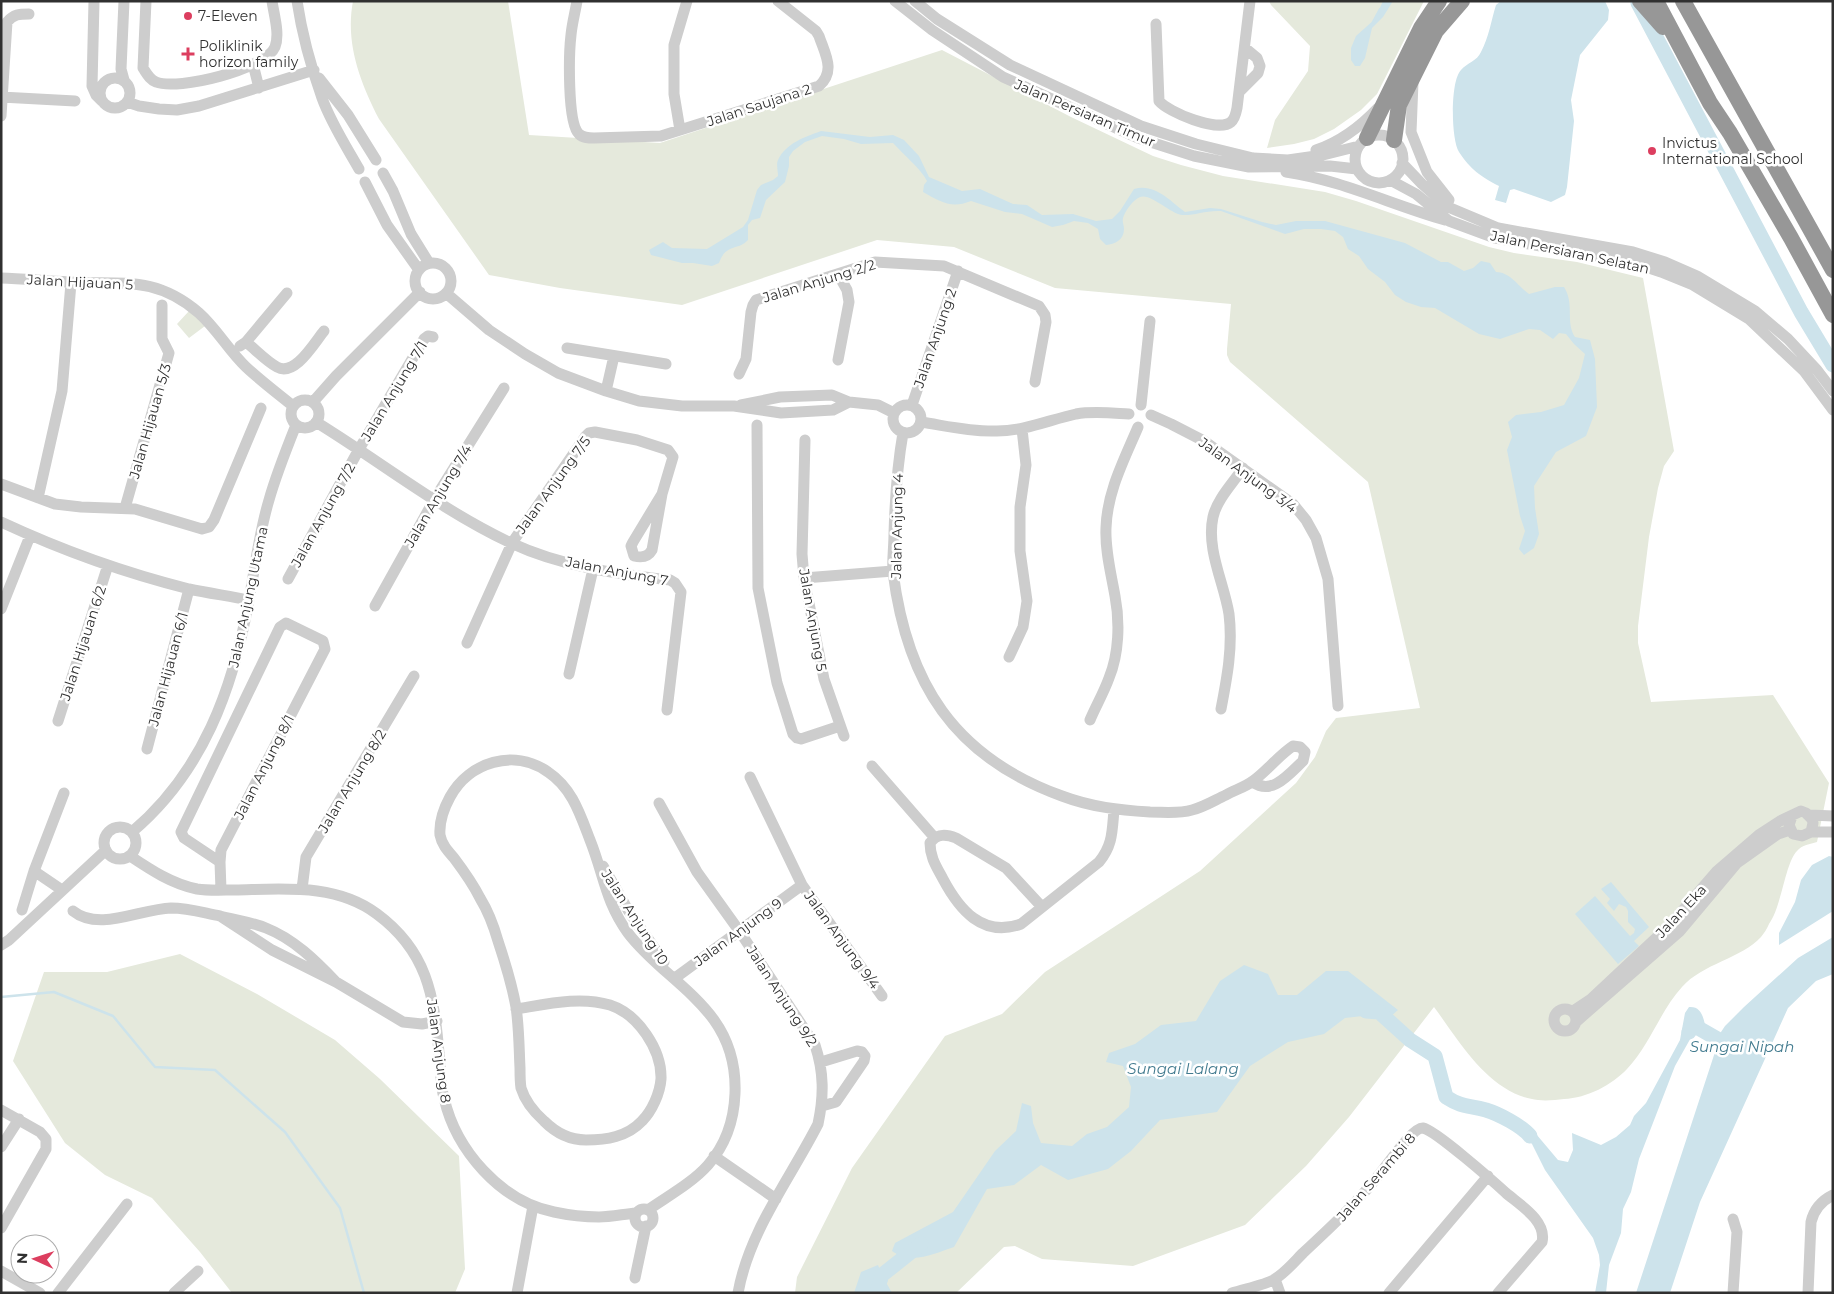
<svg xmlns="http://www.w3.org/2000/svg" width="1834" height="1294" font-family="Montserrat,sans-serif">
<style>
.green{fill:#e5e9dc}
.water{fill:#cde3eb}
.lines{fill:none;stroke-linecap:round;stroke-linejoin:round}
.stream{stroke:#cde3eb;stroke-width:2.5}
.river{stroke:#cde3eb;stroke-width:15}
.minor{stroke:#cdcdcd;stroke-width:11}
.highway{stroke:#979797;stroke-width:16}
.poi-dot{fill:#dc3e5f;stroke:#fff;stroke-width:2}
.labels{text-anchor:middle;stroke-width:5;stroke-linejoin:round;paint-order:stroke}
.poi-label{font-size:14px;fill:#303030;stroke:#fff;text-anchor:start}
.street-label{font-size:14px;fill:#303030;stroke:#fff}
.water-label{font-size:15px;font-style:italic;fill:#427b8f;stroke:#fff}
</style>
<rect width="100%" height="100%" fill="#fff"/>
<!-- green -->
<path class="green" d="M353,1h155l21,134 131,8 282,-93 129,67 82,39 28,9 42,11 102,16 31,9 133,46 25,6 63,9 66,16 31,173 -10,15 -6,22 -9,49 -11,89v17l13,59 122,-7 56,88 -12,59c-7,2 -15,3 -20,9 -12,12 -15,55 -28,73 -2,5 -5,9 -8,13 -19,21 -59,27 -79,50 -22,24 -32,58 -55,82 -15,16 -40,29 -63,30 -8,1 -18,2 -26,1 -37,-4 -64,-37 -84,-65 -7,-9 -13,-19 -20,-28l-85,110 -43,49 -61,59 -112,41 -91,-7 -27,-13 -11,1 -48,46h-161l2,-16 55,-109 93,-132 57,-22 43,-42 155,-101 96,-88 19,-26 11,-26 10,-13 84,-10 -52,-226 -138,-120 -3,-7v-6l4,-45 -176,-16 -101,-41 -77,-7 -195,65 -122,-17 -71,-13 -110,-156c-19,-37 -34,-76 -26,-118z
M1269,1h155l-47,93 -16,16 -27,19 -20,10 -20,5 -27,4 8,-28 33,-49 2,-25 -39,-41z
M189,311l20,12 -20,15 -12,-14z
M180,954l77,40 78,46 45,39 79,77 6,113 -10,24h-223l-32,-41 -48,-54 -47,-23 -40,-32 -52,-82 31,-89h63z"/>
<!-- water -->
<path class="water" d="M1383,1h10l-10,16 -11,11 -7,30 -5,8h-5l-4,-6v-12l5,-12 19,-17z
M1501,1h104l4,9 -1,10 -28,35 -9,45 3,21 -7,66 -2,8 -14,7 -37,-13 -4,1 -4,13 -11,-3 4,-14c-19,-10 -28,-16 -40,-34 -8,-12 -9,-71 2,-82 6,-7 16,-9 20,-18 8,-15 10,-31 15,-47z
M821,131l49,6 23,-2 11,5 15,16 10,21 33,14 18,-2 33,15 14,1 15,10 31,-1 23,7 16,-2 8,-8 14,-22c21,-6 36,12 51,23l25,-4 11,1 41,13 14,3 20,-4h29l80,22 36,19h7l16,9 9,-3 8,-7 9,2 6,9c14,0 22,14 33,22l26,-7h9c11,17 1,35 11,50l15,3 5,19 2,48 -11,29 -30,16 -22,34 1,22 4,26 -5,14 -10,7 -5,-6 6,-18 -5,-15 -13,-66 5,-13 -4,-15 8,-7 25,-3 23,-7 15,-27 6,-24 -11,-10 -8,-10 -7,-1 -6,6 -13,-9 -11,-1 -29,10 -21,-5 -44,-26 -14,-1 -15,-5 -11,-7 -10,-13 -17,-13 -9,-13 -11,-7 -5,-12 -8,-6 -14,-2h-17l-19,5 -64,-23c-15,-1 -28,5 -39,4 -13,-2 -31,-22 -42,-18 -7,3 -15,14 -17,21 -1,4 1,7 1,11 0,11 -9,15 -18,16l-6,-6 -2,-10 -10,-6 -14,-2 -11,4 -11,2 -30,-13 -17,-2 -34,-11c-20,8 -30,1 -48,-9l1,-7 3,-4c-6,-12 -24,-27 -34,-38l-32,1 -17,-5 -22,-3 -17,6 -12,9 -4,6v9l-4,16 -19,18 -6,18 -8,2 -4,5v15c-10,11 -22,3 -29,23l-7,3 -19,-3h-11l-31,-8 -2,-5 14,-8 9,6 35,1 36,-22 5,-7 9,-30 4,-5 12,-5 5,-4c0,-5 -2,-12 0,-16 8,-17 27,-23 43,-29z
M1829,856l4,1v54l-54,34v-12l16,-31 6,-22 11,-15z
M1611,882l38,45 -15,14 5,5 -21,18 -43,-50 20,-18 35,40 4,-3 1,-4 -7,-7v-11l-2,-4 -7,-3 -5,7 -7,-8 3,-4 -9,-10z
M1833,937v37l-17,7 -28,27 -88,194 -30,91h-34l80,-244 1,-11 8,-12 19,-19 54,-49z
M1244,965l24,9 10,21h19l29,-24h22l50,39 -8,7 -18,-2 -27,3 -21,16 -36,8 -38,24 -33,46 -57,8 -29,31 -23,18 -40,11 -27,-15 -27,20 -27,4 -33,58c-21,7 -42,18 -62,4l3,-8 58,-31 42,-61 21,-20 6,-28 9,3 2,17 8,20 31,3 15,-12 20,-7 22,-20 2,-20 -8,-21 -17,-4 3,-9 26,-9 26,-19 35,-4 24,-40z
M1689,1007c11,-1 14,8 16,18l-5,9h-7l-18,32 -36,93 -8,33 -8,17 -2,24 -12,32 -3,28h-11l5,-28 -1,-10 -6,-17 -48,-68 -13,-26 -18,-20 17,4 27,32 10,2 5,-12 -1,-17 29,12 15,-8 14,-12 4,-9 12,-13 34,-63 5,-27z
M878,1265l4,10 10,18h-38l7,-21z"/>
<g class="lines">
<!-- stream -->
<path class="stream" d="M1373,22l7,-13
M1,997l53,-5 59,24 42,51 60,3 70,62 55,76 24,85"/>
<!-- river -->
<path class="river" d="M1638,3l163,309 32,53
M1366,1011l13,1 31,28 25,16 11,41c17,11 22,8 40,13 13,4 36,16 44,26
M1689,1032l4,-7 42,24
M876,1293l6,-18 39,-31"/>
<!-- minor -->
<path class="minor" d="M94,1l-2,85 4,9 6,6
M146,1l-3,67c4,6 7,12 13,14 22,9 110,-13 119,-35 5,-13 -1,-32 -3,-46
M297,1c5,33 14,66 25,97 9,25 24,48 37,71
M577,1c-2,12 -5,23 -6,34 -2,17 -4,88 8,99 4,4 10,4 15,4l67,-2 158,-50c17,-15 6,-32 0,-50l-3,-5 -38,-30
M895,1l37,29 71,47 135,61 56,18 55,11 81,-1 27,3
M915,1l22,18 73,46 131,61 55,18 57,14 35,2 35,-5 36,-9
M1156,24l3,77c9,11 59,32 72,21 4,-3 5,-9 6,-14l13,-107
M253,64l6,24
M100 93a15 15 0 1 1 30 0a15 15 0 1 1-30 0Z
M319,78l29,37 28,45
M124,80l-3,-11 3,-68
M1413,82l-2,50 16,40 22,28
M1240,91l18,-18 2,-7 -3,-8 -12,-10
M1,97l74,4
M127,102l12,4 20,3 18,1 22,-4 115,-36
M1,116l6,-94c7,-8 12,-8 22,-8
M680,130l-6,-36v-49l13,-44
M1355 159a24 24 0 1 1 48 0a24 24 0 1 1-48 0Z
M1316,150c24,-8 45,-24 62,-42
M1402,163l20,21 26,23 50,21 135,24 32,10 32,14 58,35 33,28 29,31 16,21
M1286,172c55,8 106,33 159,48
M383,173l10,18 18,43 18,29
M1390,180l26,14 33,27 46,17 136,24 30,10 32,13 56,34 55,52 29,39
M365,182l22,43 32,45
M415 281a18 18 0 1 1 36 0a18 18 0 1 1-36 0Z
M838,274l9,16 2,12 -11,58
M1,278c23,1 46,3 68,4 52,3 86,-7 130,31 18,16 30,38 47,54 15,14 31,26 47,39
M446,293l43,37 36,24 33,19 48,18 33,10 43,5h52l47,7 52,-3 16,-8
M246,342c10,8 20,19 31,25 18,10 37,-24 47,-36
M240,346l6,-4 41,-49
M567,348l99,16
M739,374l7,-15 5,-47 2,-7 3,-5 119,-38 69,4 95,40 6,9 1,7 -11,60
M606,391l8,-35
M291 414a14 14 0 1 1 28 0a14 14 0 1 1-28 0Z
M313,402l23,-26 84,-84
M893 419a14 14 0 1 1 28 0a14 14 0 1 1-28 0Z
M741,405l39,-8 52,-2 17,7 29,3 16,8
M912,405l46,-134
M1141,405l9,-84
M1151,415l20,9 33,17 89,63 13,16 10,18 12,41 10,127
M316,422c65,40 125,88 195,121 49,23 105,31 159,37l5,3 6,9 -14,118
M921,422c26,4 51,10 76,9 27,0 52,-11 79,-17 17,-3 35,-1 53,0
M757,425l1,163 19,95 16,51 4,4 4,1 39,-13
M903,433c-6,34 -8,67 -9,101 0,13 -2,26 -1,38 14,111 61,185 169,224 29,11 57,14 88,16 14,0 28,2 42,-2 12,-3 23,-10 34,-15 9,-5 19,-8 27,-14 14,-10 25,-25 40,-35l7,1 5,5 -2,9c-14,13 -31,35 -50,21
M805,440l-3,114 2,24 20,101 20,57
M1,484l54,20 26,3 54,2 67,20 7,-2 5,-7 47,-112
M38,498l24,-107 9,-108
M125,508l44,-155 -7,-14v-34
M1,522c60,28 124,51 188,67 19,4 40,7 60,11
M804,578l89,-7
M288,579l70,-128 66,-112 4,-3 5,1
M375,606l59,-106 70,-112
M1,609l29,-73
M467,643l45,-100 73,-106 4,-4 6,-1 42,8 31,10 5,7 -11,37 -10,56c-4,7 -10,8 -18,6l-3,-10 2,-4 29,-48
M1009,657l14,-30 4,-26 -7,-50v-44l6,-42 -4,-36
M569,674l24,-105
M1221,709c6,-31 12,-62 8,-95 -5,-31 -23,-65 -16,-97 4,-18 20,-34 30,-49
M1090,720c6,-14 14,-28 19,-42 10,-24 11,-56 6,-82 -4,-23 -10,-45 -9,-68 1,-36 18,-68 32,-101
M58,721l50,-156
M147,749l42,-160
M872,766l62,71
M750,777l52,108 80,111
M659,803l38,69 43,60 75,113c9,27 9,51 3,79 -28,55 -69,107 -80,169
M1810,815l23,1
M104 843a16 16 0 1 1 32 0a16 16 0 1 1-32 0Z
M132,832c71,-60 101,-143 117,-232 6,-33 10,-67 20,-100 7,-25 17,-50 27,-75
M1811,832h22
M130,856c21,14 42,28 67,33 12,2 26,1 38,1 48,-1 101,-7 142,24 50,37 57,81 62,139 2,15 1,31 5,45 12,52 56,103 110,114 14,3 30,5 45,5 12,0 25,-3 37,-4
M220,862l-36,-24 -3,-6 99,-205 6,-4 37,18 2,8 -104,201 -1,12 1,28
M603,866l25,44 36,52
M34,871l28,19
M302,889l4,-32 108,-181
M1042,907l-36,-39 -50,-30c-10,-4 -19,-5 -26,5 0,14 6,23 13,36 16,30 39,59 78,45l78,-62c14,-17 13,-31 15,-52
M22,910l12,-39 30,-78
M73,911c26,21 67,-2 98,-3 17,0 33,5 49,8
M1,945l8,-5 97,-90
M675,978l127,-93
M336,982c-20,-21 -42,-43 -70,-54 -15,-6 -30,-8 -46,-12l52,34 64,32 67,40 19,2 15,-3
M1554 1020a11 11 0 1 1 22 0a11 11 0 1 1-22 0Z
M516,1009c31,-5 64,-13 94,-4 28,9 52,45 51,74 -1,14 -9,32 -19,42 -15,16 -36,19 -56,19 -17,0 -30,-7 -42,-19 -10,-9 -19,-20 -23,-33 -1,-6 -1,-14 -1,-20 -1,-20 -1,-41 -4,-61 -4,-22 -11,-45 -18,-66 -4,-14 -10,-30 -18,-43 -7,-14 -17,-28 -26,-40 -6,-7 -12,-13 -14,-23 -1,-13 4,-27 10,-38 19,-35 64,-49 98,-25 24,16 32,42 42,68 14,35 15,61 38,93 24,32 62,54 86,87 30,42 28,106 -6,145 -16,18 -40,31 -60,45
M1573,1011l18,-12 79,-74 46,-53 44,-38 20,-13 21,-10 5,2 6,6 1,4 -2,9 -9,4 -9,-2 -4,-9 3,-9
M1577,1021l103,-90 57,-68 41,-29 12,-4
M821,1062l36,-11 5,1 3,4 -1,5 -28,41 -14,4
M1,1110l39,22 6,7v10l-45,79
M1,1147l18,-28
M714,1156l62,43
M635 1218a9 9 0 1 1 18 0a9 9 0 1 1-18 0Z
M1733,1219l4,13 -4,61
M1,1271l39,22
M635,1278l11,-52
M1275,1279l5,14
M58,1293l69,-89
M174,1293l24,-22
M517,1293l16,-87
M1232,1293c12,-4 33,-8 43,-14 11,-7 20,-18 28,-26 28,-26 56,-52 79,-82 7,-8 31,-44 41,-43 12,2 71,54 83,65 14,12 41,28 36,49l-44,51
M1389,1293l99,-117
M1808,1293l3,-71c3,-13 10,-21 22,-27"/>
<!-- highway -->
<path class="highway" d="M1640,1l23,26
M1656,1l54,102 20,30 61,105 42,77
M1683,1l150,269
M1367,138l54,-110 18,-27
M1394,140l5,-35 37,-74 26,-30"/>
</g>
<!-- markers -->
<g class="poi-dot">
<circle cx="188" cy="16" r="5"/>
<path d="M185.5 46.5h5v5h5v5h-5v5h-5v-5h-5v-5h5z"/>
<circle cx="1652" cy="151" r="5"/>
</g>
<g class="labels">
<!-- poi labels -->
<g class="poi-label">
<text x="198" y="21">7-Eleven</text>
<text x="199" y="51">Poliklinik<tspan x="199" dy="16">horizon family</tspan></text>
<text x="1662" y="148">Invictus<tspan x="1662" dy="16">International School</tspan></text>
</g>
<!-- street labels -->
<g class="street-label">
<text transform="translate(759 105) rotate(-18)" y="5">Jalan Saujana 2</text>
<text transform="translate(1085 113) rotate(23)" y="5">Jalan Persiaran Timur</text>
<text transform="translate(1570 252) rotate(12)" y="5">Jalan Persiaran Selatan</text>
<text transform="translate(819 281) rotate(-17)" y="5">Jalan Anjung 2/2</text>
<text transform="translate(80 282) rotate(3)" y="5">Jalan Hijauan 5</text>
<text transform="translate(935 338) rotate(-71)" y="5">Jalan Anjung 2</text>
<text transform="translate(394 391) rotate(-59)" y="5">Jalan Anjung 7/1</text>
<text transform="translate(150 421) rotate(-74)" y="5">Jalan Hijauan 5/3</text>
<text transform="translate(1248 475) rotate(36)" y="5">Jalan Anjung 3/4</text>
<text transform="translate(553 485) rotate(-54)" y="5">Jalan Anjung 7/5</text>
<text transform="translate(438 496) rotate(-59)" y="5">Jalan Anjung 7/4</text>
<text transform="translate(323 515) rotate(-61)" y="5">Jalan Anjung 7/2</text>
<text transform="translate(897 526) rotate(-89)" y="5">Jalan Anjung 4</text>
<text transform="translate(617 571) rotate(11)" y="5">Jalan Anjung 7</text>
<text transform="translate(248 597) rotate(-78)" y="5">Jalan Anjung Utama</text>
<text transform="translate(813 620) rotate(80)" y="5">Jalan Anjung 5</text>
<text transform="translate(83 643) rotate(-72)" y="5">Jalan Hijauan 6/2</text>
<text transform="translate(168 669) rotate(-75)" y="5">Jalan Hijauan 6/1</text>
<text transform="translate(264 767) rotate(-63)" y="5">Jalan Anjung 8/1</text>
<text transform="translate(352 781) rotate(-59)" y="5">Jalan Anjung 8/2</text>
<text transform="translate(1681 911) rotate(-47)" y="5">Jalan Eka</text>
<text transform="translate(635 917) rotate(57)" y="5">Jalan Anjung 10</text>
<text transform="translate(738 932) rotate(-36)" y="5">Jalan Anjung 9</text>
<text transform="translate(842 940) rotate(54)" y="5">Jalan Anjung 9/4</text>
<text transform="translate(782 996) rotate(57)" y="5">Jalan Anjung 9/2</text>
<text transform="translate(439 1051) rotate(82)" y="5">Jalan Anjung 8</text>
<text transform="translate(1376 1177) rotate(-49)" y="5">Jalan Serambi 8</text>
</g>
<!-- water labels -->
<g class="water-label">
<text x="1742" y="1052">Sungai Nipah</text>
<text x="1183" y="1074">Sungai Lalang</text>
</g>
</g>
<!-- border -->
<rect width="1834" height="1294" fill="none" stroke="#303030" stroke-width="5"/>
<!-- north arrow -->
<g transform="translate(35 1259) rotate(273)"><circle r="24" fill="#ffffff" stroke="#acacac"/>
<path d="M0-4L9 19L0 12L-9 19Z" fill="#dc3e5f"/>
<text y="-8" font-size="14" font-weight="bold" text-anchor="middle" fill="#303030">N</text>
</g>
</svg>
